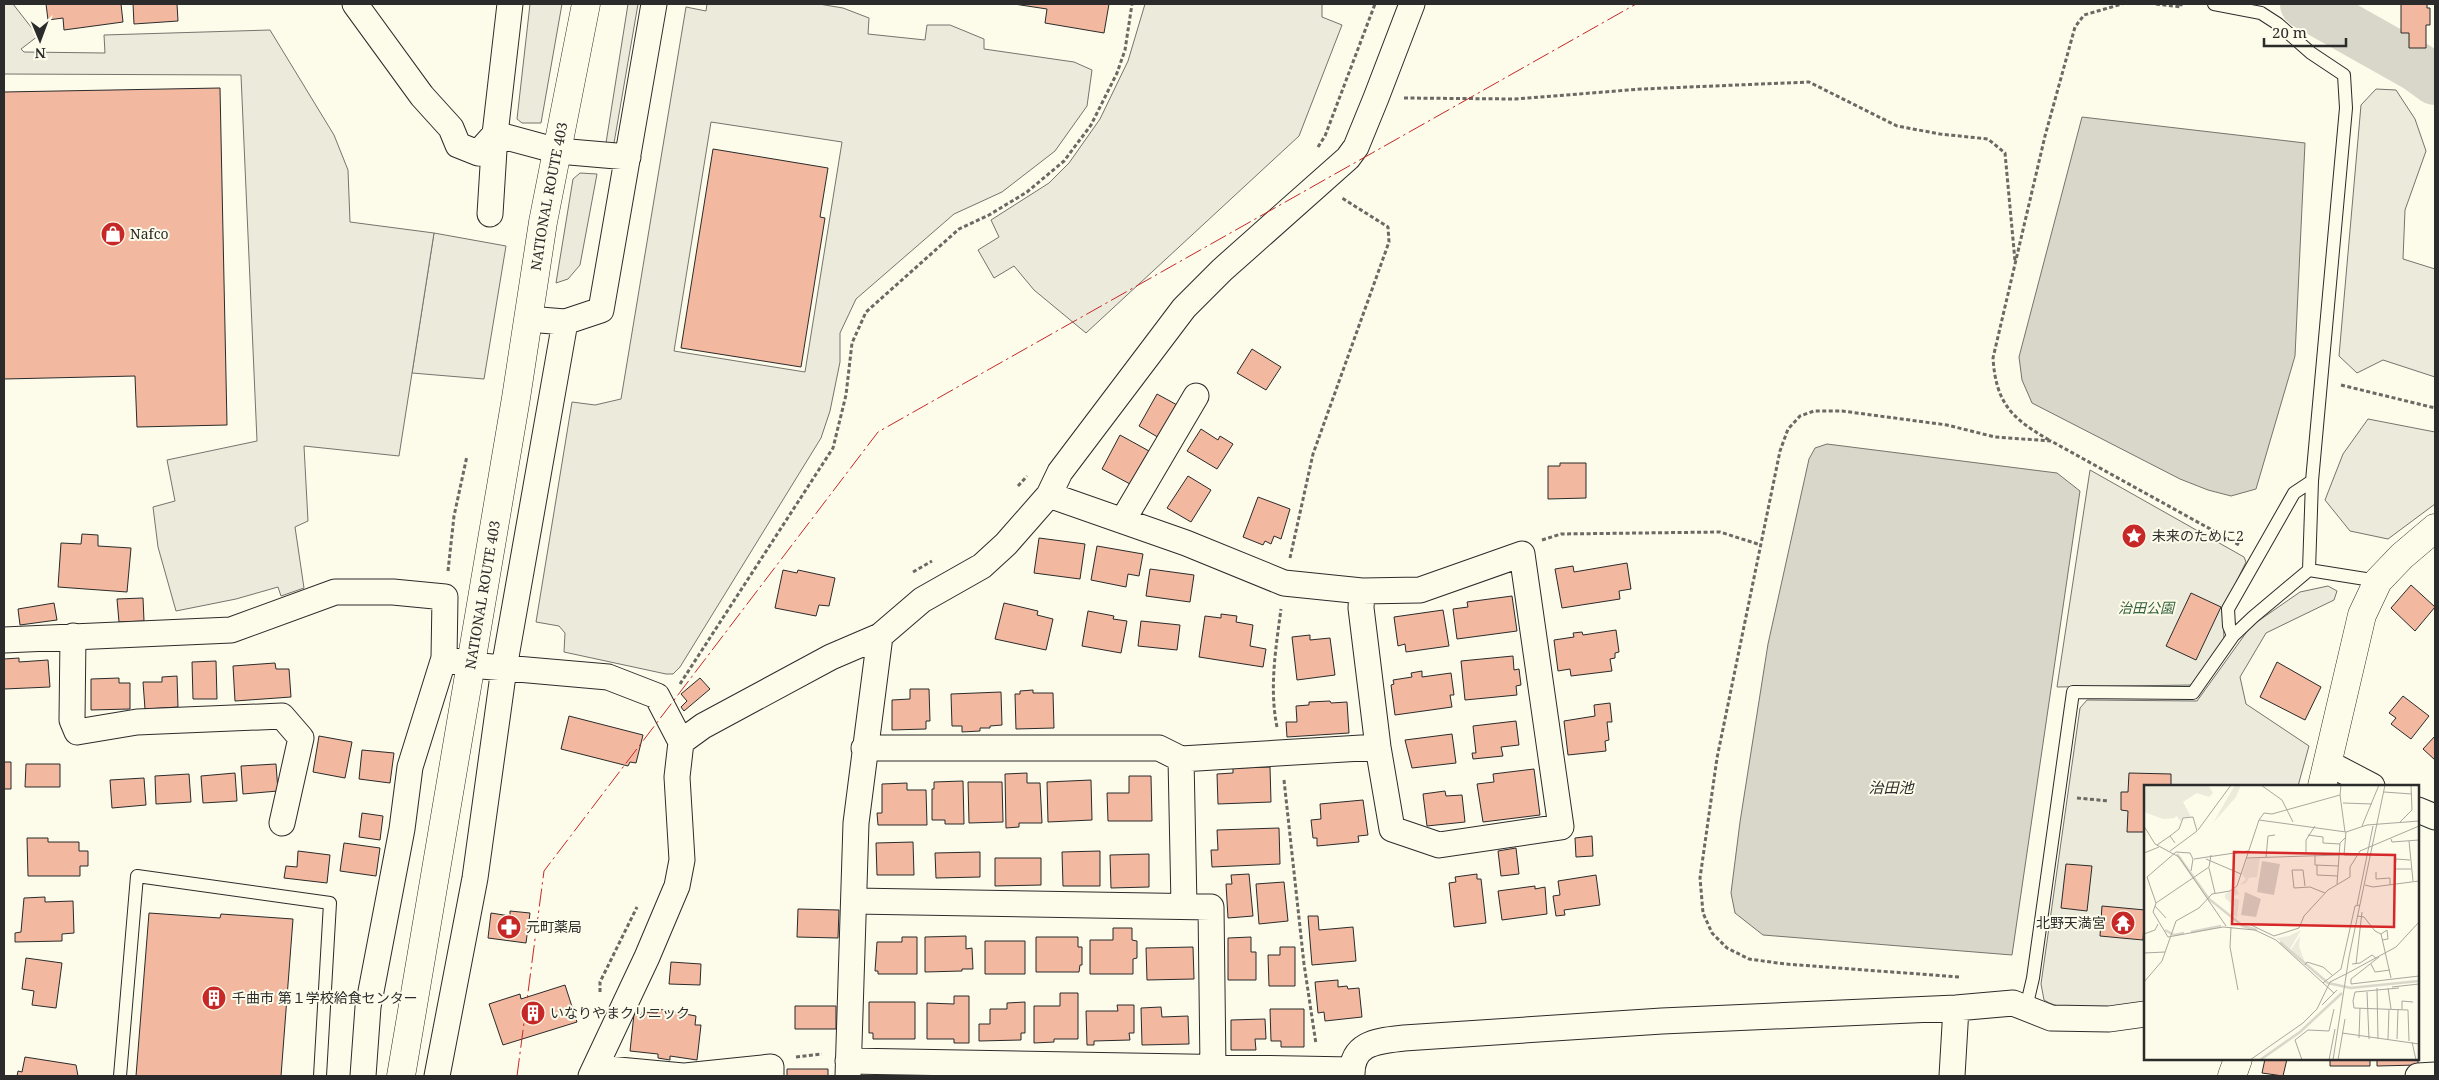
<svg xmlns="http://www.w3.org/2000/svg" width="2439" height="1080" font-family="'Noto Serif','Noto Sans JP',serif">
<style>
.green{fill:#ecebdb;stroke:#74746e}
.parking{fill:#eceadb;stroke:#74746e;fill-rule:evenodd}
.water{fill:#d8d7c9;stroke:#74746e}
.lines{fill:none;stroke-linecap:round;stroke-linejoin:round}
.river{stroke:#d8d7c9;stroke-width:50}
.building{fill:#f2b8a0;stroke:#2b2b2b}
.lane-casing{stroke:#2b2b2b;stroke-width:14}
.street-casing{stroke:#2b2b2b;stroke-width:27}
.secondary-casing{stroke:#2b2b2b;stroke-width:29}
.highway-casing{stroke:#2b2b2b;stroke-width:29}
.path{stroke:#6a6964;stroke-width:3;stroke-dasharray:4 2.5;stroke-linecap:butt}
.lane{stroke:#fdfbea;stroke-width:12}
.street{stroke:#fdfbea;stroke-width:25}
.secondary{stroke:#fdfbea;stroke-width:28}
.highway{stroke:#fdfbea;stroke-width:28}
.power{stroke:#c62828;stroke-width:1;stroke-dasharray:18 4 2.5 4;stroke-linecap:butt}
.labels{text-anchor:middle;stroke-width:4;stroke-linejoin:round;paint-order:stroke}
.street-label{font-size:14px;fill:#2b2b2b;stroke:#fdfbea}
.poi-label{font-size:14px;fill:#2b2b2b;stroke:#fdfbea;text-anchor:start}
.park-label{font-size:14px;font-style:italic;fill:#34623c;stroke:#fdfbea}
.water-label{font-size:15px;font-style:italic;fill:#2b2b2b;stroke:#fdfbea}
.inset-river{fill:none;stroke:#d8d7c9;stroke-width:2.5}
.inset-road{fill:none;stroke:#a9a89e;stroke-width:1}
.view{fill:#d62828;fill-opacity:0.15;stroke:#d62828;stroke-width:2.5}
.inset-edge{fill:none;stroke:#2b2b2b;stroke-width:2.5}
</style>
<rect width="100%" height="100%" fill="#fdfbea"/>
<!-- green -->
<path class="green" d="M530,4h32l-21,119h-19l-5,-4z
M628,4h10l-24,139h-8z
M2376,89l20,1 19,29 11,32 -21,59 -2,49 32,10v108l-52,-17 -26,13 -18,-17 22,-251z
M580,173l17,1 -17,91 -12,14 -12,4 17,-104z
M434,233l72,13 -22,133 -72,-6z
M2368,419l67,13v72l-47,35 -38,-8 -25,-31 18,-46z
M2090,470l154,87 2,5 -23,47 1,32 -33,44 -134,2z
M2328,586l9,5 -3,9 -68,33 -26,44 6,27 63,42 -11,40h-153v217c-29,4 -76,13 -101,-3l-3,-16 39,-276 7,-8 110,1 54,-75 49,-34z"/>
<!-- parking -->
<path class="parking" d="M4,4h9l25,32 -17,13 3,3 81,1 -1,-18 166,-5 64,105 14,35 2,52 84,11 -35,223 -95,-10 4,75 -13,6 9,61 -23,8 -3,-9 -42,12 -60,12 -18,-64 -5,-40 22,-6 -8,-41 90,-19 -16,-366 -237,-1z
M707,4h112l24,4 26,10 -1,16 57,6 2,-15h23l34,14v10l90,13 18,8 -5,36 -32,45 -53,41 -48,22 -98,85 -16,34v29l-10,49 -9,27 -141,229 -7,7h-7l-102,-22 1,-19 -6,-7 -23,-4 36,-220 23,3 26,-6 65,-392 20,4zM711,122l131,20 -37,230 -131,-21z
M1145,4h177v13l20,8 -43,111 -213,197 -52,-43 -20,-24 -20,12 -16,-28 21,-13 -8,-17 58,-37 20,-20 31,-44 28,-58z"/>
<!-- water -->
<path class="water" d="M2082,117l223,26 -10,213 -39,133 -25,7 -23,-6 -28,-11 -148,-76 -10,-23 -3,-23z
M1827,444l230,29 23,18 -68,464 -249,-20 -28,-22 -4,-20 9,-71 28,-178 41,-185 6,-11z"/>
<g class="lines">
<!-- river -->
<path class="river" d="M2305,4l112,63 18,13"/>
</g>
<!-- building -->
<path class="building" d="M46,4h75l2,18 -59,8 -1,-12 -15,2z
M133,4h46h-2l1,17 -44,3z
M1014,4h95l-5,29 -59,-10 2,-14z
M2401,4h26v4h3v17h-4v23h-17v-15h-8z
M220,88l7,337 -90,2 -2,-51 -131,3v-287z
M713,149l115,19 -8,49 5,1 -24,149 -120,-19z
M1252,349l29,18 -15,23 -29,-17z
M1157,394l22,12 -18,33 -22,-13z
M1201,429l17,11 2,-4 13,8 -16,25 -30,-18z
M1120,435l29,16 -19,33 -28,-15z
M1560,463h26v35l-38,1v-33h12z
M1188,476l23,14 -20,32 -24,-14z
M1258,497l32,12 -9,30 -7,-3 -3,8 -6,-3 -2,4 -20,-8z
M82,534l16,1v11l33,2 -4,44 -69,-5 3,-44 20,1z
M1039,538l46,6 -5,35 -46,-6z
M1097,546l46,8 -4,22 -11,-2 -2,13 -35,-7z
M1627,563l4,26 -12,2 1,8 -58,9 -7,-39 18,-3 1,6z
M1150,569l44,6 -4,27 -44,-6z
M783,570l14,3 1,-3 37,8 -6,28 -10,-1 -3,11 -41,-8z
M2411,585l24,22 -20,24 -24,-23z
M2191,593l30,14 -25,53 -30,-14z
M1512,596l5,35 -60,8 -4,-30 15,-2 -1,-5z
M143,598l1,23 -25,1 -2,-23z
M54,603l3,17 -37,5 -2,-16z
M1004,603l34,8 -1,4 16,4 -7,31 -51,-11z
M1443,610l6,36 -43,6 -1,-8 -7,2 -4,-29z
M1088,611l26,5 -1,3 14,2 -6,32 -39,-7z
M1221,614l16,2 -1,6 17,3 -3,21 16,3 -3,18 -64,-10 6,-41 16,2z
M1141,621l39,4 -3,25 -39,-4z
M1616,630l3,22 -4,1v5l-5,1 2,12 -41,5 -1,-7 -12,2 -4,-31 20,-3 -1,-4 9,-1 1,3z
M1310,635v5l20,-2 5,37 -38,5 -5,-43z
M1513,656l1,14 5,-1 2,16 -5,1 1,9 -52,5 -4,-39z
M19,658v4l29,-2 2,27 -46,2v-30z
M216,661l1,38h-24l-1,-37z
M2277,662l44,25 -16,33 -45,-23z
M275,663l1,6h13l2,28 -56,4 -2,-35z
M1422,671v6l29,-4 3,22h-4l2,12 -57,8 -4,-30 3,-1 -1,-4 19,-3 -1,-4z
M177,676l1,31 -33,2 -2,-27h19v-5z
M119,678v5h11v26l-39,1v-31z
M700,678l10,11 -26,22 -3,-4 6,-6 -6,-7z
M910,689h19l1,32h-4v8l-34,1v-30l18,-1z
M1033,690v3h20l1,35 -38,1 -1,-35h5v-3z
M1001,692l1,33 -12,1v2h-10v3l-18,1v-6h-10l-1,-32z
M2403,696l26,20 -18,23 -20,-15 5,-6 -7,-5z
M1330,701l1,2 16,-1 2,31 -62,4 -1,-15h11l-1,-16 13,-1v-3z
M1610,703l2,19h-5l2,18 -4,1 1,10 -38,4 -4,-34 31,-5 -1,-11z
M569,716l74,19 -7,28 -6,-1 -2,4 -67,-17z
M1516,721l3,24 -18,2 2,9 -30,3 -1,-6h4l-3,-27z
M1452,734l4,29 -44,5 -7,-28z
M319,736l33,6 -7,36 -32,-6z
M2435,736v24l-12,-11z
M362,750l32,3 -4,30 -31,-4z
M4,762h7v27h-7z
M26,764h34v23h-35z
M276,764l2,27 -35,3 -2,-28z
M1270,767l1,35 -53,2 -1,-30 16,-1v-5z
M1534,769l6,46 -57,7 -6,-38 17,-2 -1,-8z
M235,773l2,28 -34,2 -2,-27z
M1027,773v10h13l2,40h-23v4l-13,1 -1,-54z
M2129,773l42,1v12h-26v46h-18l1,-21 -7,-1v-18h7z
M189,774l2,28 -35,2 -1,-28z
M1129,776h22l1,45h-44l-1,-28h22z
M144,778l2,27 -34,3 -2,-28z
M1091,780l1,40 -44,2 -1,-40z
M963,781l1,43h-19v-4h-13v-31h2v-7z
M968,782h34l1,40 -34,1z
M907,783v7h19l1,35h-49l-1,-12h5v-29z
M1445,791l1,5 16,-1 3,27 -38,4 -4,-32z
M1363,800l5,35 -10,1 1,6 -42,4v-8h-4l-2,-18 10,-1 -1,-15z
M362,813l21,3 -3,24 -21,-3z
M1279,828l1,36 -68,3 -1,-17h7l-1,-20z
M1592,836l1,20 -17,1 -1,-19z
M27,838h21v4h31v9h9v15h-8v10h-52z
M913,842l1,33h-37l-1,-32z
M344,843l36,5 -4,28 -36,-5z
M1516,848l3,26 -18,2 -3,-25z
M298,851l32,4 -3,28 -43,-5 2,-12 11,1z
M1100,851v35h-37l-1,-34z
M980,852v25l-44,1 -1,-25z
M1149,854v33l-38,1 -1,-33z
M995,858h46v27l-46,1z
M2066,864l26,2 -5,45 -26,-3z
M1249,874l4,42 -25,2 -2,-34h6l-1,-9z
M1477,874v5h4l5,44 -32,4 -5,-44 7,-1 -1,-5z
M1596,875l4,30 -36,5 1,5 -9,1 -3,-20 7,-1 -2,-14z
M1284,882l4,39 -29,3 -3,-40z
M1535,886v3l10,-2 2,27 -45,6 -4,-29z
M45,897v5l28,-1 1,32 -12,1v7l-47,1v-9l6,-1 3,-34z
M2102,906l43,4 -2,30 -43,-4z
M798,909l41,1 -1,28 -41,-1z
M510,911l20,2 -4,30 -38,-5 3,-25 19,3z
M149,913l71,5 1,-4 72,5 -12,157h-145z
M1308,916h10l1,14 34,-3 3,34 -44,4z
M1113,928h19v12l5,1v17l-4,1v15h-43v-34h23z
M966,936v13l6,-1 1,21h-11v2l-37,1v-35z
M902,937h15v37h-39v-3h-3l2,-29h25z
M1036,937h42v10h4v18h-2l-1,7h-43z
M1251,937v15h5v28h-28v-42z
M985,941h40v33h-40z
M1193,947l1,32 -47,1 -1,-32z
M1280,947h15v39h-26l-1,-31h12z
M26,958l36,5 -6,45 -24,-3 2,-14 -12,-2z
M671,962l30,2 -1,21 -31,-1z
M1338,980v7l9,-1 1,3 11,-1 3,29 -37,4 -1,-9 -6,1 -3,-31z
M565,985l12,37 -74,23 -14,-41 31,-10 1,5z
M1060,993h18v46h-24v3l-20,1v-37h26z
M954,996h15v47h-15v-4h-27v-36l27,1z
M869,1002h46v37h-42v-6h-4z
M1025,1002v31h-4v7l-42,1v-17h11v-15h17v-6z
M1117,1005h17v28h-5l1,7 -36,1v4h-7l-1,-34h32z
M795,1006h41v23h-41z
M1161,1007l1,10 26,-1 1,28 -47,1 -1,-37z
M658,1009l38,7 -1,9h6l-4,35 -27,-4v4l-12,-2v-4l-28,-3 4,-37 8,1v-3l15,1z
M1270,1009h34v38h-23v-6h-10z
M1265,1019l1,20h-11l1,11h-25v-30z
M2418,1040v25l-41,1v-7h41z
M25,1057l51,8 2,11h-61l1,-5 4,1z
M2265,1059h22l-4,17 -21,-3z
M2330,1059h40v7h-40z
M787,1069h41v7h-41z"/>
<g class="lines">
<defs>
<path id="lane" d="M2214,4l47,9 17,11 33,29 33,22 2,33 -34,373 -3,89 69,11
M2233,636l-4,-10 -1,-17 66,-116 18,-12
M2026,1008l7,-30 40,-286 120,1 40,-57 20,-19 56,-47
M120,1076l17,-200 193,27 -10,173"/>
<path id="street" d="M355,4l67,92 29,32 7,17 20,8 17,-19
M495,134l63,17 70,6
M490,214l5,-80 15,-130
M528,319l37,3 36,-12 53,-306
M1049,495l137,48 98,40 78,8 58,-1 102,-36 39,273 -122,18 -47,-16 -14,-82 -17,-139 1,-17
M1123,520l73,-124
M73,636l-1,84 5,12 60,-10 145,-6 19,22 -19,85
M4,640l227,-10 104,-38h58l52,5 -1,61 26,7 138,12 49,19 24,46
M864,748h295l22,11 3,146
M1181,759l197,-12
M2328,763l44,23
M2418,810l17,7
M854,901l357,6 2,161
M848,1061l504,9
M597,1068l86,8
M363,1076l5,-69 34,-178 8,-62 34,-109
M437,1076l38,-198 29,-210 61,-346
M591,1076l56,-119 30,-71 5,-26 -5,-83 4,-35 22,-16 128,-69 49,-21 42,-36 60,-34 24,-22 43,-49 11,-23 124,-164 38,-38 126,-112 8,-11 20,-49 36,-94
M685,1076l86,-9v9
M848,1076l8,-253 24,-187
M1352,1076c-1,-34 26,-35 52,-38l258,-17 294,-13 57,-5 38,15 58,1 36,-5
M1952,1076l4,-68
M2418,1076l17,-1"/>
<path id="secondary" d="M2322,786l40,-171 16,-34 24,-25 33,-28
M2232,1076l6,-17"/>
<g id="highway">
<path id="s1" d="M401,1076l115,-678 27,-176 43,-218"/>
</g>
</defs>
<!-- lane casing -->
<use href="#lane" class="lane-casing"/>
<!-- street casing -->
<use href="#street" class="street-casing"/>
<!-- secondary casing -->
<use href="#secondary" class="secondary-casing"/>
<!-- highway casing -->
<use href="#highway" class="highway-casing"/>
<!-- path -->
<path class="path" d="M2156,4l25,3v-3
M1404,98l111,1 127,-10 167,-7 88,44 43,8 48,5 17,14 10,108
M1318,147l7,-11 50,-132
M2341,385l94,23
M2049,440c-38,-22 -53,-37 -56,-82l52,-222 30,-109 9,-12 38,-11
M1018,486l9,-10
M1542,540l19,-6 159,-2 41,13
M1290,558l23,-104 76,-212 -1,-15 -46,-29
M448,571l6,-55 13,-60
M913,572l19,-11
M680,684l153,-236 13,-53 6,-52 14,-31 93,-83 30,-14 38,-23 37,-31 27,-36 26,-52 8,-23 7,-46
M1277,727c-8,-39 -1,-80 4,-118
M1284,780l20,184 12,80
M2077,798l32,3
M1959,977l-174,-13 -36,-5 -22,-11 -15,-15 -9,-20 -3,-35 17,-120 63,-307 8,-22 12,-13 14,-5h28l105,14 48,12 56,4 190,105
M600,992v-10l37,-75
M796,1057l26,-3"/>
<!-- lane -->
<use href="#lane" class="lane"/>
<!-- street -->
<use href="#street" class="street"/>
<!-- secondary -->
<use href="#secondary" class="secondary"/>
<!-- highway -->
<use href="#highway" class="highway"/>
<!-- power -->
<path class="power" d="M517,1076l27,-205 334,-439 758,-428"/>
</g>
<!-- icons -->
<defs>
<symbol id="shop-disc" viewBox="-11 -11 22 22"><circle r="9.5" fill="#c62828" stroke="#fdfbea"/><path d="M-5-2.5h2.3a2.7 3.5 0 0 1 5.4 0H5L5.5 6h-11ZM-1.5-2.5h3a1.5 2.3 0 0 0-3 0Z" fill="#fff"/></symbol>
<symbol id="sight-disc" viewBox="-11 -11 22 22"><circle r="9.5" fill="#c62828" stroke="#fdfbea"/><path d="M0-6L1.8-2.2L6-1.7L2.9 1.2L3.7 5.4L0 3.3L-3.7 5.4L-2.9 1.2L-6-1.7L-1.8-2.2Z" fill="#fff"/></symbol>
<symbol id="temple-disc" viewBox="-11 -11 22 22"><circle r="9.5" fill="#c62828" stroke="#fdfbea"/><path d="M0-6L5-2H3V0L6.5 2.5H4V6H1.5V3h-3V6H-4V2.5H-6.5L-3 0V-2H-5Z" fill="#fff"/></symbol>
<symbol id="pharmacy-disc" viewBox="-11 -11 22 22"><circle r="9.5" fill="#c62828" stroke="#fdfbea"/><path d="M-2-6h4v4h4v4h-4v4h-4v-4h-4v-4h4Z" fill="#fff"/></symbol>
<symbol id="building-disc" viewBox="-11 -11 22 22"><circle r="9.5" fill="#c62828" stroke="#fdfbea"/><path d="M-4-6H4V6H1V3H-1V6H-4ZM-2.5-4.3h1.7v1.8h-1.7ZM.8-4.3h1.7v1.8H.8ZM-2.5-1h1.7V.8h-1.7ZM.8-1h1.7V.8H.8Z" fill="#fff"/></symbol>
</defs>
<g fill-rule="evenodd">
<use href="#shop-disc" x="99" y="220" width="28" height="28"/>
<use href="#sight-disc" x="2120" y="522" width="28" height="28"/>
<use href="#temple-disc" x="2109" y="909" width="28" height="28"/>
<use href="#pharmacy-disc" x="495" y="913" width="28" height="28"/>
<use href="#building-disc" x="200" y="984" width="28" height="28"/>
<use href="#building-disc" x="519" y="999" width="28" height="28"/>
</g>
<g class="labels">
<!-- street labels -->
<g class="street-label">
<text dy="5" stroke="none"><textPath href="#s1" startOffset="892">NATIONAL ROUTE 403</textPath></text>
<text dy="5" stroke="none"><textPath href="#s1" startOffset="488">NATIONAL ROUTE 403</textPath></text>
</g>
<!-- poi labels -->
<g class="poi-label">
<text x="130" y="239">Nafco</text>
<text x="2152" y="541">未来のために2</text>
<text x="2106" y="928" text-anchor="end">北野天満宮</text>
<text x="526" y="932">元町薬局</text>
<text x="232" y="1003">千曲市 第１学校給食センター</text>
<text x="550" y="1018">いなりやまクリニック</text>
</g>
<!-- park labels -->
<g class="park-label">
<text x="2146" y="613">治田公園</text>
</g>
<!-- water labels -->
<g class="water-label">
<text x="1891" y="793">治田池</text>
</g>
</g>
<!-- overview -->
<g transform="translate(2144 785)">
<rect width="275" height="275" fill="#fdfbea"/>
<path d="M0,0h64l5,8 -4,4 -12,-4 -14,9 8,15 -8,1 -2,4 -5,-7 -1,3 -12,1 -19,-7zM91,0h6l-5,12 -23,26zM116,73l-3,19 -8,1 -3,5 -6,2 6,-6 -4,-4 5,-16zM92,103l3,6 -8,3 8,3 -2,18 -4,-4 2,-7 -10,-9v-4zM157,145l-11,19 -14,-11 13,-2zM156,151l-1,10 6,17 -14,-13z" fill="#ecebdb"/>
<path d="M118,76l18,3 -6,31 -17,-3zM101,107l16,7 -5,18 -15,-2z" fill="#d8d7c9"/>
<path class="inset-river" d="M33,69l32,45 34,27 14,4M21,145l9,5 10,-2M47,147l30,-6M136,157l48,41 23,5M206,203l69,-7M116,275l40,-28 42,-39"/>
<path class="inset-road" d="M117,0l21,15 11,22M240,7l28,2M196,10l5,37M199,18l29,1M115,35l5,-7 8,1 68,-19 1,-10M256,37l12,-12 -1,-25M0,41l11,18 24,13 47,69M218,41l17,-41M54,45l33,-45M202,47l-2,23h12M164,50l15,2v6l17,1M247,54l1,3 27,-2M265,56l4,40M13,60l13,-9M26,66l27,-20 -4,-14 -10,1 -4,11 -9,7 5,7M0,68l15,-6M162,69v-14l9,-14M171,70v10l24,1M122,72l2,-21 7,-1M102,73l93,-3M50,74l54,-8M62,74l35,15M266,75l-14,-1 -1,10h16M173,80v10l21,1M65,83l6,25M232,87v7l14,-1v7M3,92l9,26 -3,9 15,25 55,-10 32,3 21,10 58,53M3,92l29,-25 14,1 3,6 -2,12M193,99l3,-41 5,-5M221,100l8,2 46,-6M161,101l-2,-16h-11l2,18 16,-1 15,6M12,118l53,-36 2,-12M213,120l16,-79M11,121l11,12M213,131l7,1 11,14 6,3 10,44M105,139l25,12 25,-8 5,-12 24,-26 22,-13v-10l10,-16 59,-25M87,142l-1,20 8,43M0,149l11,-4 3,-6M237,149l6,-4 1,9 -6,1M0,168l21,-1M235,172l-28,22v5l68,-8M208,179l8,-1 12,-8 4,3M212,179l6,-52M227,179l4,8 15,-2M161,180l2,-3 16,5 9,8M202,189l50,-27 23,-25M0,197l18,-21 14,-40 23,-13 13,-14 18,-3 7,-5 22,-66 87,12 21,-7 52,-4M179,198l18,-14 14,-63 5,-1M248,202l27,-3M233,203l1,51M244,203l3,21M255,203l-44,4 -2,9 1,7 54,2 1,31M223,207l2,47M178,220l15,-15M258,224v-8l11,1M198,248l77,11M215,253l1,-30M244,254l1,-30M253,254l1,-30M268,257l4,18M106,275l53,-37 14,-14 13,-27 16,-8M158,275l-7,-20 13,-10 21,1 5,-22M185,275l6,-31M189,275l16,-103 36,-172M194,275l7,-41M208,275h16"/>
<path class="view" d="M90,67l161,3 -1,72 -162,-3z"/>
<rect width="275" height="275" class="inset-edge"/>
</g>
<!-- border -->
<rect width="2439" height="1080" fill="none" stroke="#2b2b2b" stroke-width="10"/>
<!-- north arrow -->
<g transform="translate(40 40) rotate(179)" stroke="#fdfbea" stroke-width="4" paint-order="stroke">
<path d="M0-4L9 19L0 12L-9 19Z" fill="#2b2b2b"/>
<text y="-8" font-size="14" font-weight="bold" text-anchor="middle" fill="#2b2b2b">N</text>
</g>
<!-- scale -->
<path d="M2264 38v8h82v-8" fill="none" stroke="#2b2b2b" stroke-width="2.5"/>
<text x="2272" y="38" font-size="15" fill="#2b2b2b" stroke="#fdfbea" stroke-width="4" paint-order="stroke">20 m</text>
</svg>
